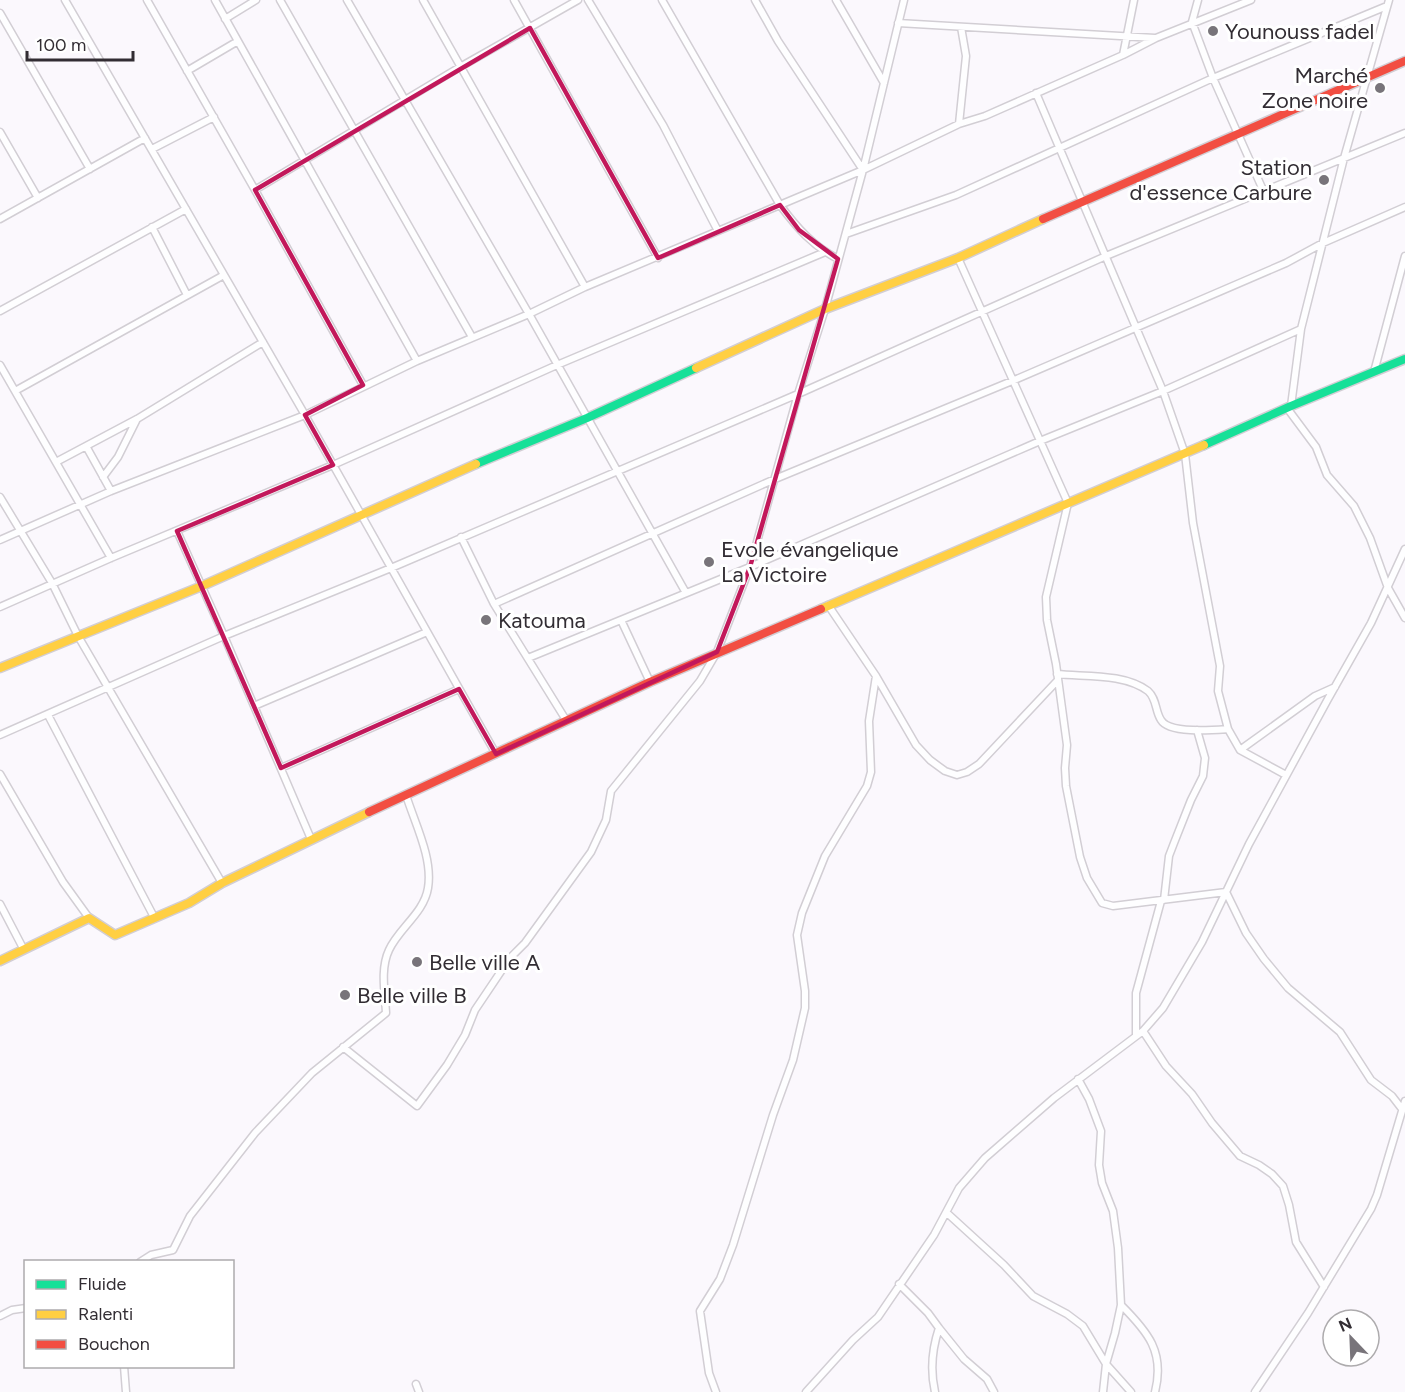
<svg xmlns="http://www.w3.org/2000/svg" width="1405" height="1392" font-family="Figtree,sans-serif">
<style>
.lines{fill:none;stroke-linecap:round;stroke-linejoin:round}
.street-casing{stroke:#d2ced4;stroke-width:9}
.fast-casing{stroke:#d2ced4;stroke-width:11}
.slow-casing{stroke:#d2ced4;stroke-width:11}
.jam-casing{stroke:#d2ced4;stroke-width:11}
.street{stroke:#fefeff;stroke-width:6}
.fast{stroke:#16e098;stroke-width:8}
.slow{stroke:#ffcf43;stroke-width:8}
.jam{stroke:#f24e42;stroke-width:8}
.marked{fill:none;stroke:#c2185b;stroke-width:4.5;stroke-linejoin:round}
.poi-dot{fill:#78747a;stroke:#fff;stroke-width:2}
.labels{text-anchor:middle;stroke-width:6;stroke-linejoin:round;paint-order:stroke}
.poi-label{font-size:22px;fill:#322d33;stroke:#fff;text-anchor:start}
</style>
<rect width="100%" height="100%" fill="#fbf8fd"/>
<g class="lines">
<defs>
<path id="street" d="M65,0l240,415 191,339
M147,0l108,190 108,195
M215,0l202,361
M280,0l192,337
M347,0l182,314 157,279
M423,0l162,287
M514,0l144,258
M588,0l75,125 55,106
M662,0l118,205c17,23 33,41 58,54
M755,0l23,41 85,129
M836,0l48,83
M1198,0l-6,22 21,56 50,112
M0,13l90,156
M225,19l31,-19
M898,23l257,15
M1123,55l11,-55
M187,71l51,-30
M1036,93l127,298 22,63 8,69 27,143 -2,25 10,38 12,21 46,25
M959,124l7,-68 -5,-29
M0,132l38,66
M152,149l62,-32
M255,190l205,-123 118,-67
M0,219l145,-81
M152,227l35,68
M846,234l110,-39 257,-117 174,-72
M958,258l110,245 -22,94 1,23 9,44 11,81 -2,23 1,18 14,71 7,21 15,25 11,3 113,-14 20,41 18,26 24,29 52,44 31,48 21,16 10,13
M0,311l186,-102
M0,365l111,193
M1374,372l31,-116
M15,391l209,-116
M1291,406l10,-77 43,-171 45,-158
M1287,408l29,39 11,28 27,31 16,32 18,50 17,30
M86,446l25,45
M56,462l81,-43 126,-77
M103,477l15,-20 19,-38
M0,497l52,86 26,53 144,247
M177,531l47,105 87,203
M461,537l33,67 72,116
M0,540l111,-49 194,-76 112,-54 112,-47 56,-27 278,-117 96,-46 26,-8 138,-61 33,-17 95,-38
M494,604l281,-125 237,-98 274,-118 37,-20 82,-36
M828,605l48,71 40,69 14,15 15,11 12,4 10,-3 12,-8 79,-84
M0,607l111,-49 222,-93 224,-100 268,-113
M621,620l29,62
M528,658l222,-91 290,-126 123,-50 138,-62
M1057,674c28,3 67,-1 91,17 9,8 7,20 13,29 8,14 53,10 67,9
M254,706l173,-74
M48,715l106,202
M0,735l224,-99 167,-68 407,-174 308,-138 299,-123
M1240,750l75,-54 20,-9
M281,768l178,-79
M0,774l63,108 26,36
M1164,900l5,-44 5,-13 17,-43 12,-24 2,-18 -8,-28
M0,904l24,46
M1143,1031l23,35 26,28 20,29 28,33 19,9 13,9 11,12 6,19 7,37 28,45
M1136,1036v-43l25,-92
M343,1047l74,59 30,-41 18,-30 10,-25 35,-52 15,-15 66,-91 15,-32 5,-29 89,-110 17,-29 33,-85 48,-173 27,-85 38,-139 41,-170
M1078,1079l11,20 12,32 -2,34 3,18 11,28 5,37 3,57 -6,28 -9,31 -3,28
M947,1213l57,52 29,31 34,18 16,12 23,38 25,28
M140,1262l11,-7 22,-5 17,-34 65,-83 57,-60 74,-60c-1,-20 -6,-44 3,-63 10,-22 35,-37 39,-62 5,-30 -13,-64 -22,-93
M899,1284l29,29 11,15c-7,21 -9,42 -4,64
M1121,1305c27,27 44,47 34,87
M0,1316l12,-6 14,-2
M939,1328l25,31 23,20 7,13
M124,1366l2,26
M416,1384l3,8
M716,1392l-7,-19 -9,-62 20,-32 13,-34 40,-130 20,-55 12,-52v-17l-8,-56 5,-22 23,-57 42,-70 4,-14 -2,-51 7,-45
M806,1392l47,-52 25,-23 56,-82 25,-47 26,-30 69,-60 89,-67 20,-23 39,-66 47,-98 79,-145 43,-76 34,-74
M1255,1392l53,-79 63,-104 6,-14 28,-94"/>
<path id="fast" d="M1204,445l87,-39 114,-47
M476,464l111,-46 109,-50"/>
<path id="slow" d="M696,368l129,-59 133,-51 85,-39
M821,609l383,-164
M0,668l202,-82 274,-122
M0,961l89,-43 26,17 74,-32 33,-20 147,-71"/>
<path id="jam" d="M1043,219l362,-158
M369,812l281,-130 171,-73"/>
</defs>
<!-- street casing -->
<use href="#street" class="street-casing"/>
<!-- fast casing -->
<use href="#fast" class="fast-casing"/>
<!-- slow casing -->
<use href="#slow" class="slow-casing"/>
<!-- jam casing -->
<use href="#jam" class="jam-casing"/>
<!-- street -->
<use href="#street" class="street"/>
<!-- fast -->
<use href="#fast" class="fast"/>
<!-- slow -->
<use href="#slow" class="slow"/>
<!-- jam -->
<use href="#jam" class="jam"/>
</g>
<!-- marked area -->
<path class="marked" d="M530,28l128,230 122,-53 19,25 39,29 -88,308 -33,85 -221,102 -37,-65 -178,79 -104,-237 156,-66 -28,-50 58,-30 -108,-195z"/>
<!-- markers -->
<g class="poi-dot">
<circle cx="1213" cy="31" r="6"/>
<circle cx="1380" cy="88" r="6"/>
<circle cx="1324" cy="180" r="6"/>
<circle cx="709" cy="562" r="6"/>
<circle cx="486" cy="620" r="6"/>
<circle cx="417" cy="962" r="6"/>
<circle cx="345" cy="995" r="6"/>
</g>
<g class="labels">
<!-- poi labels -->
<g class="poi-label">
<text x="1225" y="39">Younouss fadel</text>
<text x="1368" y="83" text-anchor="end">Marché<tspan x="1368" dy="25">Zone noire</tspan></text>
<text x="1312" y="175" text-anchor="end">Station<tspan x="1312" dy="25">d'essence Carbure</tspan></text>
<text x="721" y="557">Evole évangelique<tspan x="721" dy="25">La Victoire</tspan></text>
<text x="498" y="628">Katouma</text>
<text x="429" y="970">Belle ville A</text>
<text x="357" y="1003">Belle ville B</text>
</g>
</g>
<!-- legend -->
<rect x="24" y="1260" width="210" height="108" fill="#ffffff" stroke="#adabad" stroke-width="1.5"/>
<rect x="36" y="1280" width="30" height="9" fill="#16e098" stroke="#adabad" stroke-width="1.5"/>
<text x="78" y="1290" font-size="18" fill="#322d33">Fluide</text>
<rect x="36" y="1310" width="30" height="9" fill="#ffcf43" stroke="#adabad" stroke-width="1.5"/>
<text x="78" y="1320" font-size="18" fill="#322d33">Ralenti</text>
<rect x="36" y="1340" width="30" height="9" fill="#f24e42" stroke="#adabad" stroke-width="1.5"/>
<text x="78" y="1350" font-size="18" fill="#322d33">Bouchon</text>
<!-- north arrow -->
<g transform="translate(1351 1338) rotate(337)"><circle r="28" fill="#ffffff" stroke="#adabad" stroke-width="1.5"/>
<path d="M0-4.5L10 22L0 15L-10 22Z" fill="#78747a"/>
<text y="-9" font-size="16" font-weight="bold" text-anchor="middle" fill="#322d33">N</text>
</g>
<!-- scale -->
<path d="M27 51v9h106v-9" fill="none" stroke="#322d33" stroke-width="3"/>
<text x="36" y="51" font-size="18" fill="#322d33" stroke="#ffffff" stroke-width="4.5" paint-order="stroke">100 m</text>
</svg>
